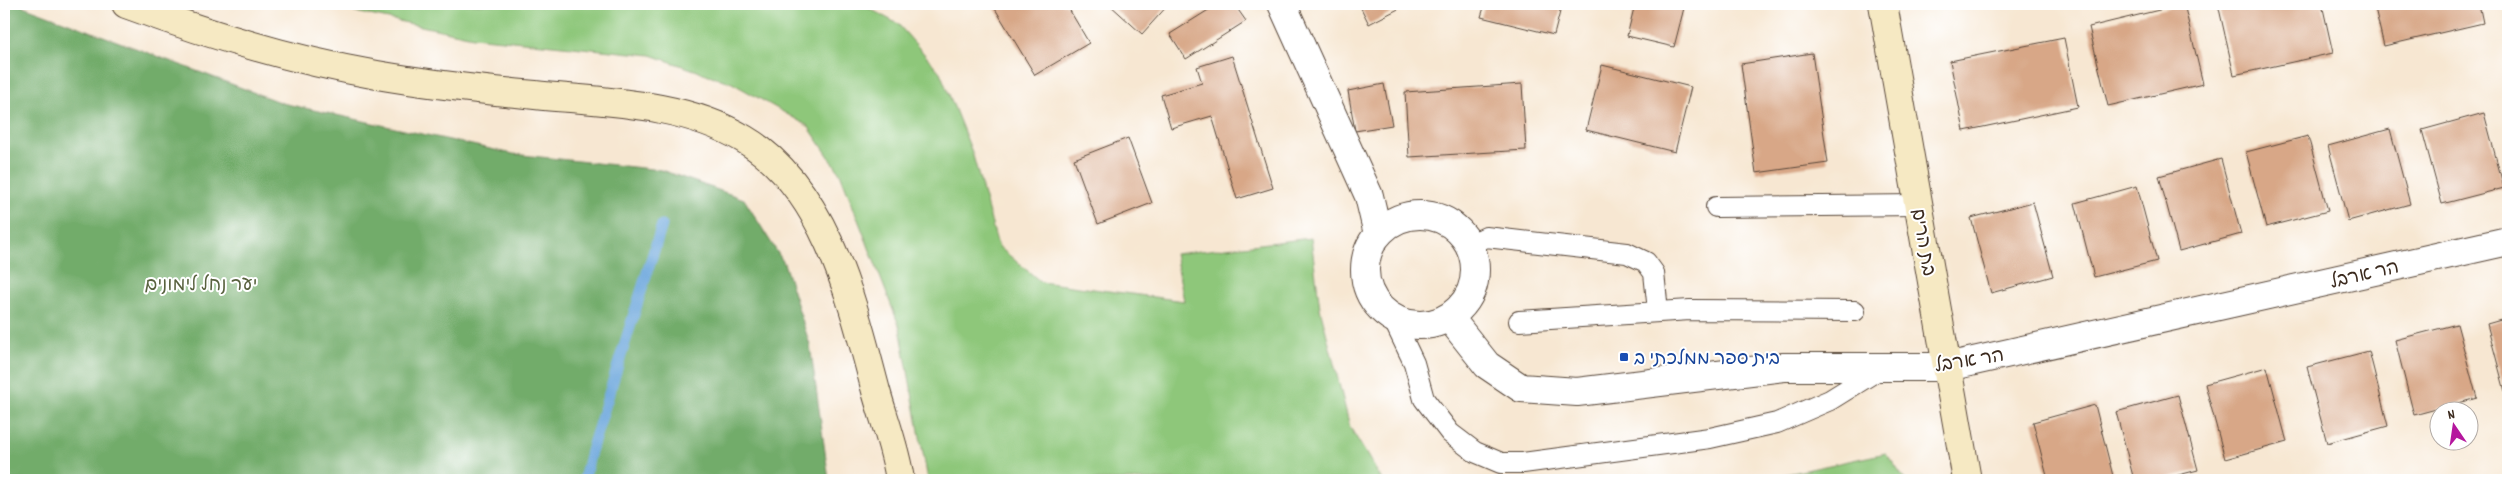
<svg xmlns="http://www.w3.org/2000/svg" width="2512" height="484" font-family="Dekko,'Playpen Sans Hebrew',sans-serif">
<style>
.green{fill:#8ec77a;stroke:#64784c}
.forest{fill:#72ac6a;stroke:#566b44}
.lines{fill:none;stroke-linecap:round;stroke-linejoin:round}
.stream{stroke:#6ba6dc;stroke-width:11}
.building{fill:#d8a787}
.lane-casing{stroke:#574639;stroke-width:22}
.street-casing{stroke:#574639;stroke-width:30}
.secondary-casing{stroke:#574639;stroke-width:30}
.lane{stroke:#fff;stroke-width:20}
.street{stroke:#fff;stroke-width:28}
.secondary{stroke:#f6e9c3;stroke-width:28}
.transit-dot{fill:#1a4fb4;stroke:#fff;stroke-width:2}
.labels{text-anchor:middle;stroke-width:4;stroke-linejoin:round;paint-order:stroke}
.street-label{font-size:19px;fill:#3b2a1e;stroke:#fff}
.park-label{font-size:19px;fill:#58613e;stroke:#fff}
.transit-label{font-size:19px;fill:#164399;stroke:#fff;text-anchor:start}
</style>
<rect width="100%" height="100%" fill="#fff"/>
<filter id="ink" filterUnits="userSpaceOnUse"><feTurbulence type="fractalNoise" baseFrequency=".02" numOctaves="2"/><feDisplacementMap in="SourceGraphic" scale="10" xChannelSelector="R" yChannelSelector="G"/><feConvolveMatrix kernelMatrix="1 2 1 2 8 2 1 2 1" color-interpolation-filters="sRGB"/></filter>
<filter id="wash" filterUnits="userSpaceOnUse"><feTurbulence type="fractalNoise" baseFrequency=".0096" numOctaves="4" result="noise"/><feDisplacementMap in="SourceGraphic" scale="20" xChannelSelector="R" yChannelSelector="G"/><feGaussianBlur stdDeviation="1.12" result="paint"/><feColorMatrix in="noise" values="0 0 0 0 0 0 0 0 0 0 0 0 0 0 0 0 0 1.4 0 .05"/><feComposite in="paint" operator="in"/></filter>
<g filter="url(#wash)">
<rect width="100%" height="100%" fill="#f7e7d2"/>
<!-- green -->
<path class="green" d="M318,4h474l6,2 10,-2h53l37,20 42,48 32,80 26,94 43,36 143,19 -9,-47 136,-16 9,70 30,119 32,53h-454l-28,-152 -60,-155 -32,-47 -76,-43 -81,-28 -178,-18z
M1886,453l19,27h-146z"/>
<!-- forest -->
<path class="forest" d="M4,4h14l264,99 231,51 148,16 83,29 40,64 26,82 19,135h-825z"/>
<g class="lines">
<!-- stream -->
<path class="stream" d="M584,480l7,-29 71,-226"/>
</g>
<g id="blocks">
<!-- building -->
<path class="building" d="M999,4h67l23,39 -54,32 -41,-68z
M1109,4h60l-27,30z
M1218,4h16l12,17 -60,38 -16,-25z
M1359,4h49l-39,20z
M1485,4h77l-8,31 -73,-18z
M1635,4h50l-11,43 -47,-11z
M2184,4l19,80 -95,22 -19,-79z
M2218,4h104l11,49 -99,22z
M2374,4h105l4,19 -99,23z
M2064,38l14,69 -114,24 -14,-70z
M1812,53l16,110 -72,10 -15,-109z
M1232,56l41,132 -36,11 -25,-83 -41,12 -10,-33 41,-12 -5,-16z
M1602,65l89,22 -16,65 -89,-22z
M1384,84l8,41 -37,6 -7,-40z
M1522,84l4,66 -117,7 -4,-65z
M2484,113l20,75 -62,16 -20,-74z
M2390,129l20,75 -62,17 -20,-75z
M2308,136l20,75 -62,16 -20,-75z
M1128,138l24,65 -54,21 -24,-65z
M2221,159l20,75 -62,17 -20,-75z
M2137,186l20,75 -63,16 -19,-74z
M2033,202l20,74 -62,17 -20,-75z
M2508,318v81h-1l-20,-75z
M2457,324l20,74 -63,17 -19,-75z
M2369,351l19,75 -61,17 -20,-76z
M2267,367l20,75 -62,17 -20,-75z
M2178,395l20,75 -39,10h-25l-18,-68z
M2095,405l19,75h-66l-15,-58z"/>
</g>
</g>
<g filter="url(#ink)">
<use href="#blocks" fill-opacity="0" stroke="#574639" stroke-width="1"/>
<g class="lines">
<defs>
<path id="lane" d="M1716,207l203,-2
M1470,245l16,-8 141,16 19,9 8,11 4,38
M1393,319l21,44 10,36 26,34 25,19 26,11h22l187,-25 67,-15 53,-23 53,-33
M1519,321l171,-11 165,1"/>
<path id="street" d="M1282,4l87,192 9,38
M1365 270a55 55 0 1 1 110 0a55 55 0 1 1-110 0Z
M1449,317l38,48 34,23 56,4 207,-25h163l561,-126"/>
<path id="secondary" d="M126,4c81,30 166,56 251,71 52,9 105,15 158,20 69,7 148,7 209,44 83,49 109,166 132,252 8,29 20,59 24,89
M1883,4l84,476"/>
</defs>
<!-- lane casing -->
<use href="#lane" class="lane-casing"/>
<!-- street casing -->
<use href="#street" class="street-casing"/>
<!-- secondary casing -->
<use href="#secondary" class="secondary-casing"/>
<!-- lane -->
<use href="#lane" class="lane"/>
<!-- street -->
<use href="#street" class="street"/>
<!-- secondary -->
<use href="#secondary" class="secondary"/>
</g>
</g>
<!-- markers -->
<rect class="transit-dot" x="1619" y="352" width="10" height="10" rx="2.5"/>
<g class="labels">
<!-- street labels -->
<g class="street-label">
<text transform="translate(1925 242) rotate(80)" y="7">בת הרים</text>
<text transform="translate(2364 273) rotate(-13)" y="7">הר ארבל</text>
<text transform="translate(1969 359) rotate(-9)" y="7">הר ארבל</text>
</g>
<!-- park labels -->
<g class="park-label">
<text x="201" y="290">יער נחל לימונים</text>
</g>
<!-- transit labels -->
<g class="transit-label">
<text x="1634" y="364">בית ספר ממלכתי ב</text>
</g>
</g>
<!-- margin -->
<rect width="2512" height="484" fill="none" stroke="#fff" stroke-width="20"/>
<!-- north arrow -->
<g transform="translate(2454 426) rotate(347)"><circle r="24" fill="#ffffff" stroke="#b1aaa5"/>
<path d="M0-4L9 19L0 12L-9 19Z" fill="#b5179e"/>
<text y="-8" font-size="14" font-weight="bold" text-anchor="middle" fill="#3b2a1e">N</text>
</g>
</svg>
